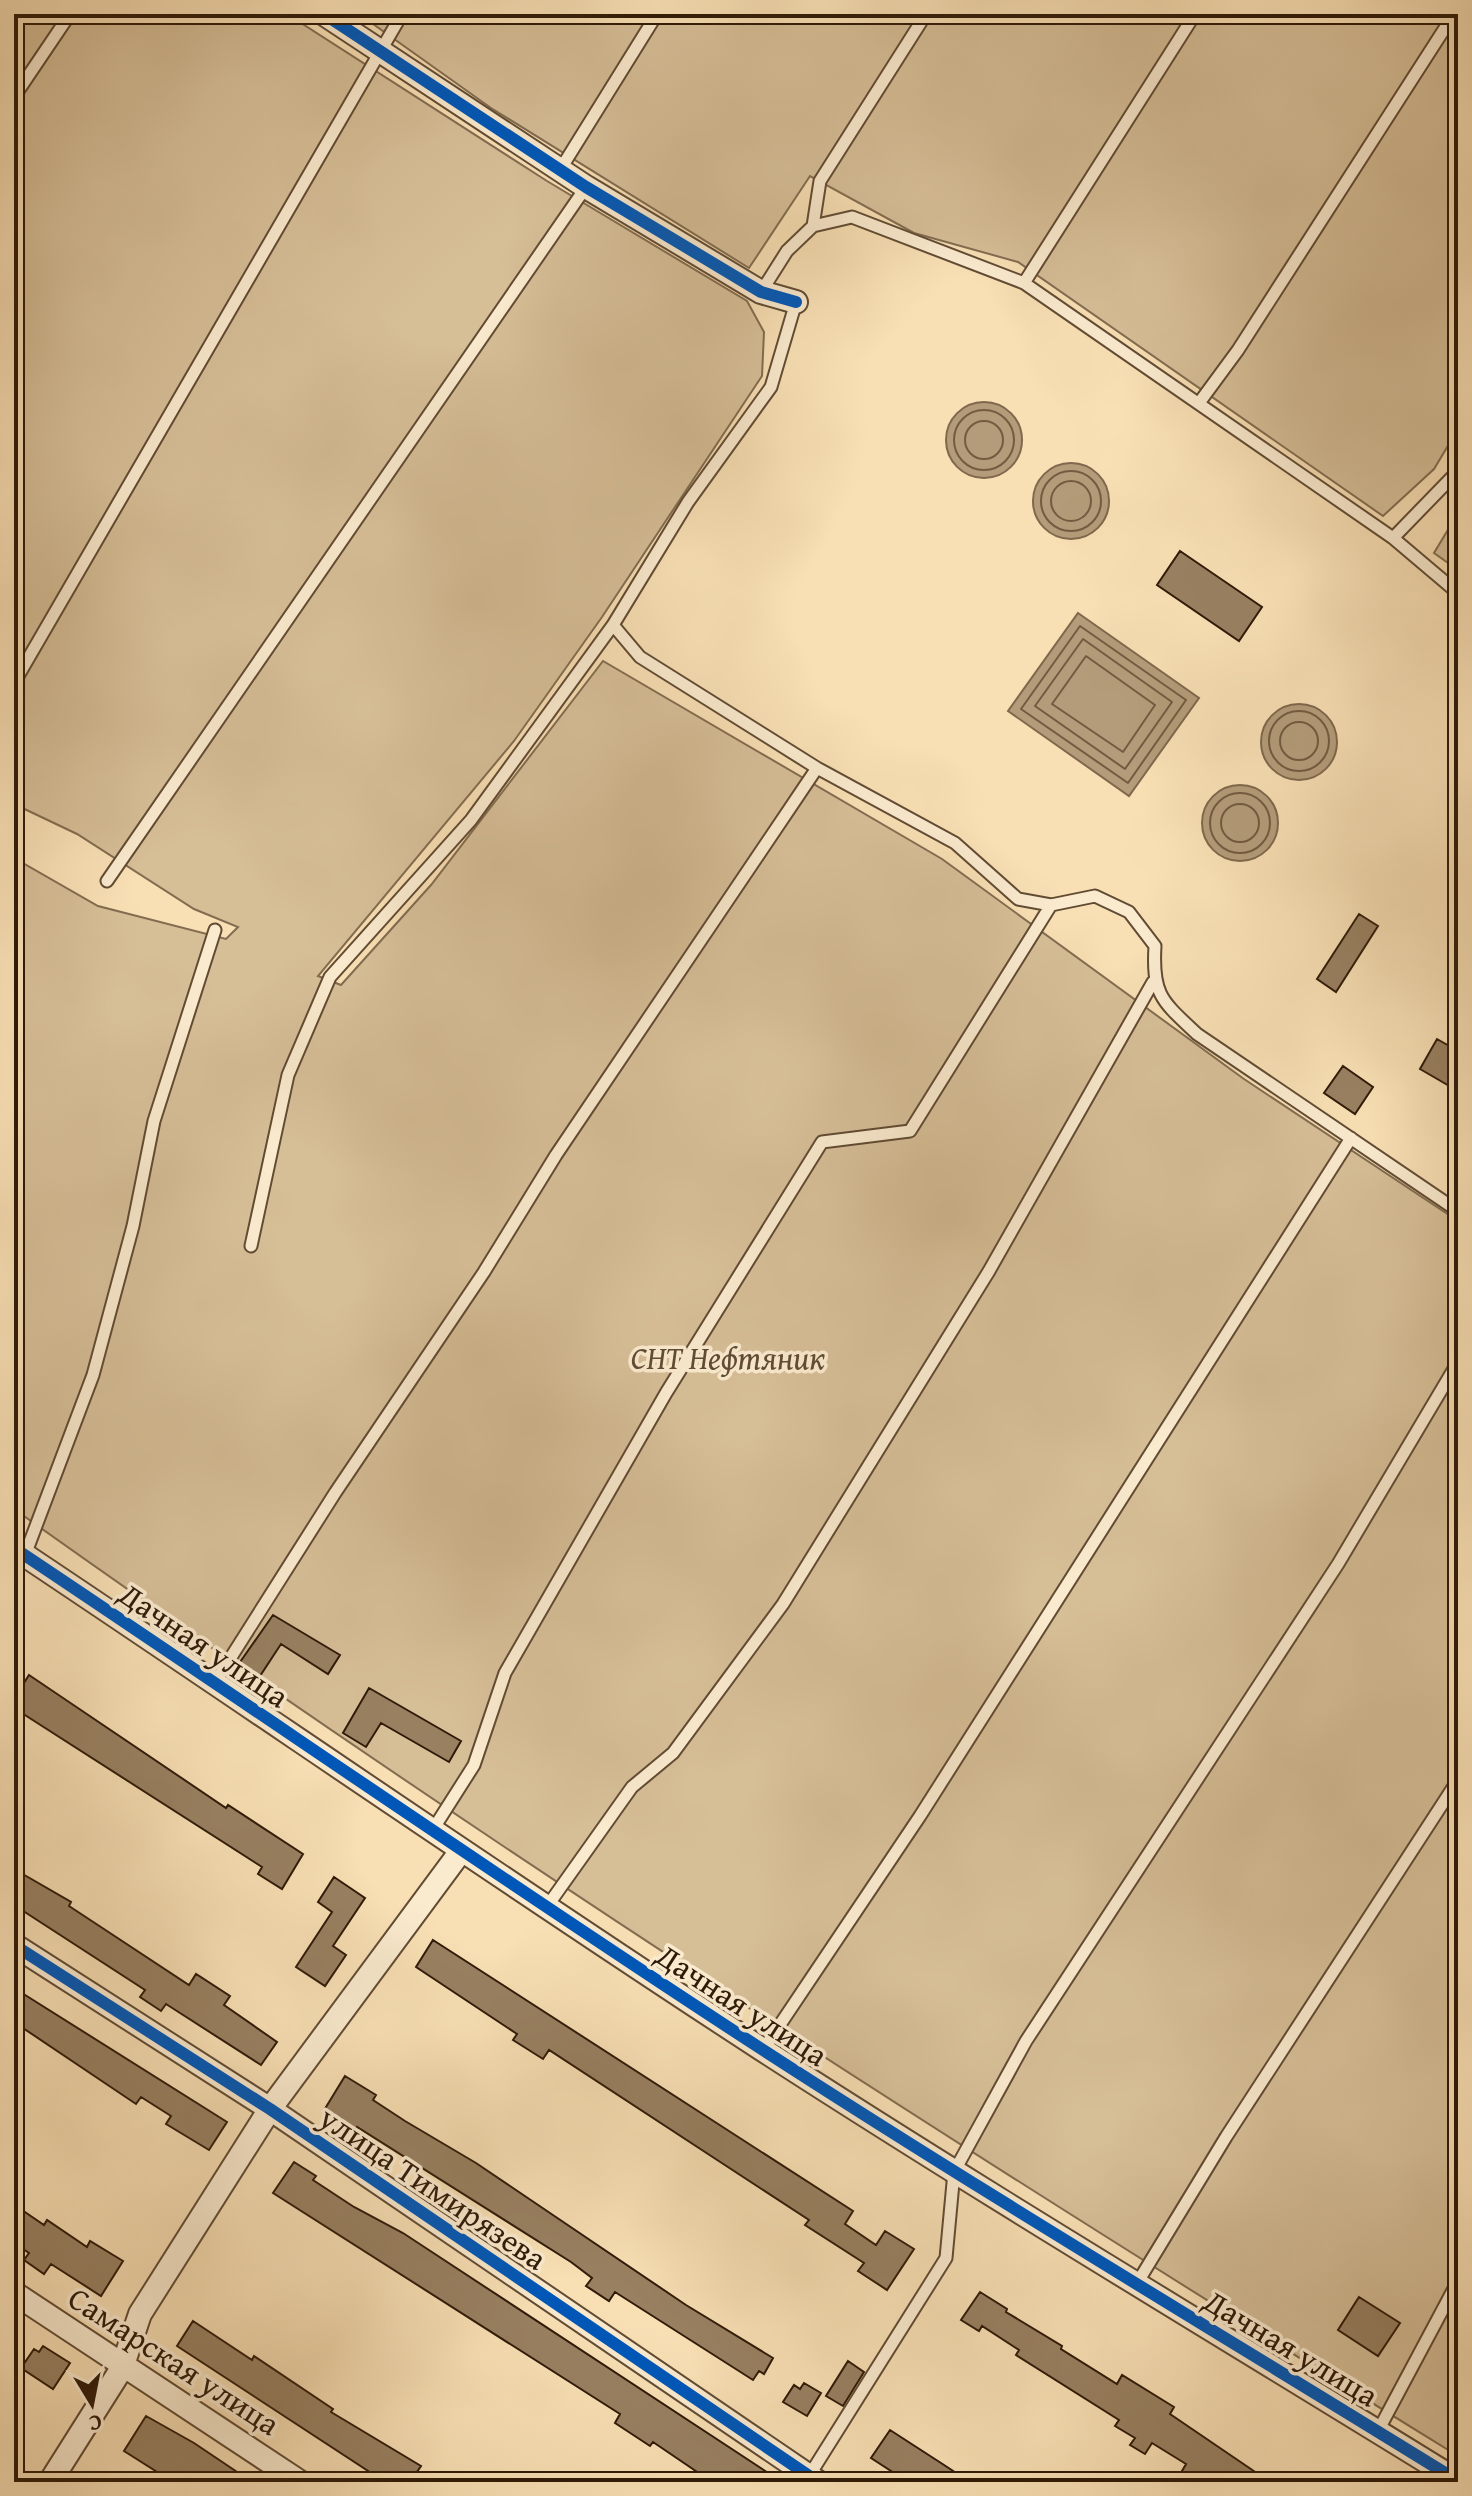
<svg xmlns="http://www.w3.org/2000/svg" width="1472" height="2496" font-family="'Gentium Book Plus',serif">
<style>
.green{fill:#d6be97;stroke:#826c50;stroke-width:2}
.water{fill:#b49c7a;stroke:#7f684c;stroke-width:2}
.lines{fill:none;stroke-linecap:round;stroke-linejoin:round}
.shore{stroke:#725b41;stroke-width:2}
.building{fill:#988061;stroke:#2f1a08;stroke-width:2}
.service-casing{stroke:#614b33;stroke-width:15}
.minor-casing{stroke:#614b33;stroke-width:26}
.service{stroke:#faeace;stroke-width:11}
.minor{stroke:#faeace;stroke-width:22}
.cycleway-casing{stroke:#faeace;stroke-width:17}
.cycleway{stroke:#0057b8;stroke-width:12}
.labels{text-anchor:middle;stroke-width:7;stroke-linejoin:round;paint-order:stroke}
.park-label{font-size:32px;font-style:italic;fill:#614b33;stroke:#faeace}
.street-label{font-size:32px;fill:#2f1a08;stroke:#faeace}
</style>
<rect width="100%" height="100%" fill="#f8dfb4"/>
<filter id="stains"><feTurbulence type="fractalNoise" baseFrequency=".0025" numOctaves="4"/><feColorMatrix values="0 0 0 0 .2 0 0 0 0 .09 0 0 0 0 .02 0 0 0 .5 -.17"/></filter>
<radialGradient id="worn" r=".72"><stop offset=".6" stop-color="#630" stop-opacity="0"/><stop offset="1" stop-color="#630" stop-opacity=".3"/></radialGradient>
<!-- green -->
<path class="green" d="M14,14h273l260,167 200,120 17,31 -2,44 -160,241 -88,124 -196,235 23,9 90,-100 172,-224 339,198 302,220 214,142v1235c-490,-302 -975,-613 -1444,-947v-651l84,48 128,33 12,-12 -44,-18 -117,-75 -63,-30z
M359,14h1099v415l-24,40 -51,47 -365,-254 -104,-29 -104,-57 -61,92 -258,-160z
M1458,513v57l-24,-17z"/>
<!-- water -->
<path class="water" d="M946 440a38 38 0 1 1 76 0a38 38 0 1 1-76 0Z
M1033 501a38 38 0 1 1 76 0a38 38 0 1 1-76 0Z
M1078,613l121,85 -70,98 -121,-85z
M1261 742a38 38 0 1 1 76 0a38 38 0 1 1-76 0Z
M1202 823a38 38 0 1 1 76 0a38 38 0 1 1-76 0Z"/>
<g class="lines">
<!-- shore -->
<path class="shore" d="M954 440a30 30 0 1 1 60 0a30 30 0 1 1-60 0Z
M965 440a19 19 0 1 1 38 0a19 19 0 1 1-38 0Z
M1041 501a30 30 0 1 1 60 0a30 30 0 1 1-60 0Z
M1051 501a20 20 0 1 1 40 0a20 20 0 1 1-40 0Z
M1080,626l106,74 -58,83 -107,-74z
M1083,639l89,63 -47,67 -90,-63z
M1086,656l69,49 -32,47 -71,-48z
M1269 741a30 30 0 1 1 60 0a30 30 0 1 1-60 0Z
M1280 741a19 19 0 1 1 38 0a19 19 0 1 1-38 0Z
M1210 823a30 30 0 1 1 60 0a30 30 0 1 1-60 0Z
M1221 823a19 19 0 1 1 38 0a19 19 0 1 1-38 0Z"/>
</g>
<!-- building -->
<path class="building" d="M1180,551l82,56 -23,34 -82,-56z
M1359,914l19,12 -42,66 -19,-13z
M1437,1039l21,12v40l-38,-22z
M1343,1066l30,21 -18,27 -31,-21z
M273,1615l67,40 -12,19 -47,-30 -23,35 -20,-14z
M29,1675l197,133 2,-3 75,49 -21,35 -24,-15 4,-7 -248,-159v-9z
M369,1688l92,53 -12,21 -68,-39 -15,24 -23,-14z
M14,1869l57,33 -2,4 120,79 7,-11 34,22 -6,9 53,37 -16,23 -95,-61 -5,7 -21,-14 5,-7 -131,-85z
M334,1877l31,21 -32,48 13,9 -21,31 -29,-19 36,-55 -14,-10z
M433,1940l420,271 -8,13 31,21 9,-14 29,18 -27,41 -29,-19 6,-8 -59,-38 4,-5 -260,-170 -6,9 -30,-19 4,-6 -101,-67z
M14,1988l213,134 -18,28 -43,-26 5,-8 -30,-19 -5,7 -122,-82z
M345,2076l31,19 -3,5 32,21 71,42 210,142 87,53 -9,16 -5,-3 -6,9 -138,-88 -6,9 -23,-15 6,-8 -21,-16 -214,-135 -3,5 -31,-20z
M294,2162l22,14 -3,4 41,27 49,26 379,249h-70l-59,-40 -3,4 -35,-23 5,-9 -347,-221z
M22,2210l22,15 3,-5 40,27 3,-6 33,20 -22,35 -50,-32 -7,10 -20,-14 5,-7 -15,-10v-21z
M980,2292l27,17 -1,3 56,34 -1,3 56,35 5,-9 52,32 -4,7 100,68h-71l-17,-11 4,-7 -34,-21 -7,11 -15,-9 5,-7 -20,-12 4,-6 -103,-65 3,-5 -37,-24 -3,5 -18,-11z
M1359,2297l41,26 -22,33 -40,-26z
M193,2321l59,39 2,-4 79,53 -2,3 90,54 -11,16h-25l-208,-136z
M43,2346l27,17 -17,26 -32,-21 13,-19 5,3z
M848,2361l16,11 -21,34 -17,-10z
M804,2383l17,10 -14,23 -24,-14 11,-17 6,4z
M146,2416l48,27 58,39h-79l-49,-31z
M890,2430l51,33 29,19h-62l-37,-24z"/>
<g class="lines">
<defs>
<path id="service" d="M14,97l56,-83
M560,170l97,-156
M813,226l7,-45 106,-167
M1024,283l171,-269
M761,292l26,-41 26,-25 39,-9 172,66 369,255 65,55
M1199,403l39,-53 216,-336
M1393,538l65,-67
M613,625l27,32 177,111 138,75 63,56 33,6 44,-9 34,16 26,34c-3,49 7,55 42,88l261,177
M14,683l388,-669
M107,881l479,-694
M251,1246l37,-171 42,-98 141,-157 142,-195 75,-123 83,-115 25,-85
M25,1555l68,-180 40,-149 21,-105 61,-191
M214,1684l121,-191 149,-221 72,-117 261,-387
M432,1831l42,-66 31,-92 161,-280 156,-251 88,-11 141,-226
M546,1908l86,-121 41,-34 110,-149 206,-333 164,-289
M763,2050l157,-234 431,-678
M1136,2285l90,-148 232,-357
M1378,2431l80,-150
M809,2476l137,-218 8,-86 72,-131 312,-477 120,-202"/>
<path id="minor" d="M324,14l262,173 175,105 35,10
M14,1548c249,166 495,337 746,500 230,149 465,289 698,433
M14,1945l256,164 548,373
M14,2293l286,189
M50,2482l72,-114 18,-54 130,-205 191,-258"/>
</defs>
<!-- service casing -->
<use href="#service" class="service-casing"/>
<!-- minor casing -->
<use href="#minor" class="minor-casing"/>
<!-- service -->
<use href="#service" class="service"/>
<!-- minor -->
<use href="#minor" class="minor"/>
<defs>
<path id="cycleway" d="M324,14l262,173 175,105 35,10
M14,1548c249,166 495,337 746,500 230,149 465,289 698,433
M14,1945l256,164 548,373"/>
</defs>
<!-- cycleway casing -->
<use href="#cycleway" class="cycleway-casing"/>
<!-- cycleway -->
<use href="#cycleway" class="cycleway"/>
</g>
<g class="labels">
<!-- park labels -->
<g class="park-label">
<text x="728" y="1369">СНТ Нефтяник</text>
</g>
<!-- street labels -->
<g class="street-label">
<text transform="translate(204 1645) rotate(34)" y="11">Дачная улица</text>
<text transform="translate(742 2005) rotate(33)" y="11">Дачная улица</text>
<text transform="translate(433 2188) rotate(34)" y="11">улица Тимирязева</text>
<text transform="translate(1291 2348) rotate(31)" y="11">Дачная улица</text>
<text transform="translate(174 2361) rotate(33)" y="11">Самарская улица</text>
</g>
</g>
<!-- margin -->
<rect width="1472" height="2496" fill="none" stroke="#f8dfb4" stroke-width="48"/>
<rect x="16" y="16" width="1440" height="2464" fill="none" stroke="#2f1a08" stroke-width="4"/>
<rect x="24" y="24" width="1424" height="2448" fill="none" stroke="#2f1a08" stroke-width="2"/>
<!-- north arrow -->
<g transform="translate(92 2404) rotate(170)" stroke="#faeace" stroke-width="6" paint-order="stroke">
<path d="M0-6L14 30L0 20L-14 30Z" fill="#2f1a08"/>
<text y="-12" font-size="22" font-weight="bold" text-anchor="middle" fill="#2f1a08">С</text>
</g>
<rect width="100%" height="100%" filter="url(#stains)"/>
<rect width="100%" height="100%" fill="url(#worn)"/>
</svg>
